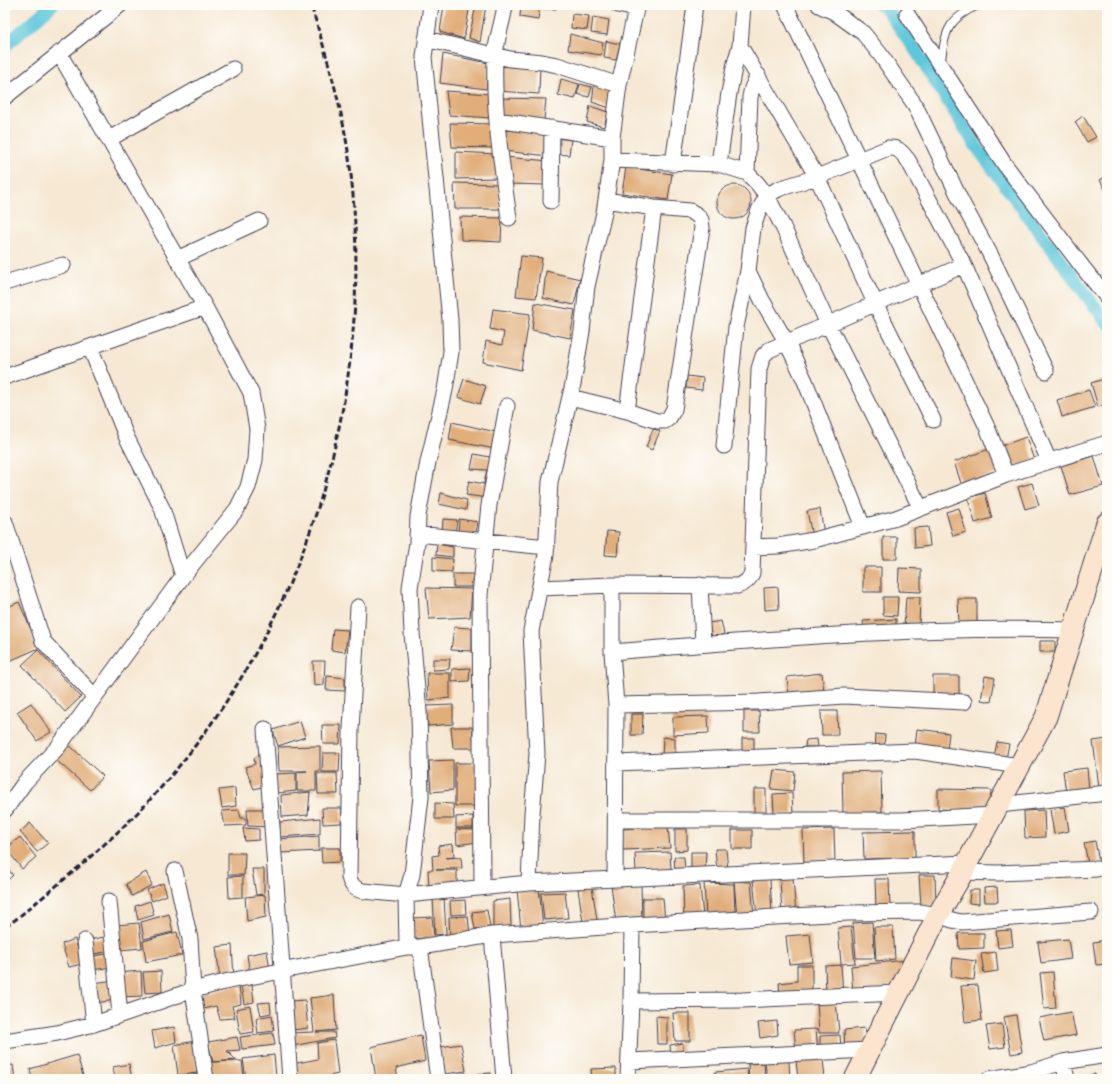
<svg xmlns="http://www.w3.org/2000/svg" width="1112" height="1084" font-family="'Balsamiq Sans',sans-serif">
<style>
.lines{fill:none;stroke-linecap:round;stroke-linejoin:round}
.canal{stroke:#5fc7db;stroke-width:13}
.building{fill:#e1ae7a}
.lane-casing{stroke:#424052;stroke-width:9}
.street-casing{stroke:#424052;stroke-width:17}
.secondary-casing{stroke:#424052;stroke-width:23}
.lane{stroke:#fff;stroke-width:7}
.street{stroke:#fff;stroke-width:15}
.secondary{stroke:#fce5cf;stroke-width:21}
.rail{stroke:#22223b;stroke-width:3;stroke-dasharray:6 3;stroke-linecap:butt}
</style>
<rect width="100%" height="100%" fill="#fdfcf7"/>
<filter id="ink" filterUnits="userSpaceOnUse"><feTurbulence type="fractalNoise" baseFrequency=".025" numOctaves="2"/><feDisplacementMap in="SourceGraphic" scale="8" xChannelSelector="R" yChannelSelector="G"/><feConvolveMatrix kernelMatrix="1 2 1 2 8 2 1 2 1" color-interpolation-filters="sRGB"/></filter>
<filter id="wash" filterUnits="userSpaceOnUse"><feTurbulence type="fractalNoise" baseFrequency=".012" numOctaves="4" result="noise"/><feDisplacementMap in="SourceGraphic" scale="16" xChannelSelector="R" yChannelSelector="G"/><feGaussianBlur stdDeviation="0.9" result="paint"/><feColorMatrix in="noise" values="0 0 0 0 0 0 0 0 0 0 0 0 0 0 0 0 0 1.4 0 .05"/><feComposite in="paint" operator="in"/></filter>
<g filter="url(#wash)">
<rect width="100%" height="100%" fill="#f6e8d3"/>
<g class="lines">
<!-- canal -->
<path class="canal" d="M880,5l6,3 30,43 60,95 131,177
M5,46l47,-41"/>
</g>
<g id="blocks">
<!-- building -->
<path class="building" d="M444,5h26l-6,34 -24,-7z
M476,5h10l-6,37 -11,-4z
M521,5h19l-2,15 -18,-3z
M543,5h14l-1,4h-13z
M572,14l17,2 -2,14 -16,-2z
M593,17l16,3 -2,15 -16,-2z
M570,34l33,9 -2,12 -33,-5z
M606,41l14,3 -4,16 -12,-2z
M443,54l46,9 -3,26 -46,-6z
M498,64l42,2 -1,28 -41,-3z
M561,79l18,5 -4,15 -17,-4z
M595,79l21,8 -3,22 -21,-7z
M580,84l12,3 -3,10 -12,-3z
M446,91l45,3 -1,24 -41,-3z
M500,98l46,1 -2,21 -44,-2z
M590,106l18,6 -4,15 -17,-5z
M1083,116l13,21 -9,5 -12,-20z
M450,123l44,1v24l-42,-1z
M501,124l48,7 -1,25 -44,-5z
M557,138l14,2 -2,15 -13,-1z
M456,152l41,2 1,24 -42,1z
M505,157l44,4 -1,24 -40,-1z
M626,167l46,7 -4,26 -46,-7z
M1107,176v17l-7,-13z
M454,183l45,1 1,25h-45z
M717 202a17 17 0 1 1 34 0a17 17 0 1 1-34 0Z
M460,217l42,1 -1,24 -40,-2z
M521,256l21,2 -6,40 -20,-2z
M546,271l34,8 -6,26 -31,-7z
M535,303l40,7 -5,28 -38,-8z
M493,309l37,5 -9,56 -38,-8 3,-21 16,4 2,-13 -14,-3z
M687,376l16,2 -1,12 -16,-2z
M1107,378v26l-9,3 -7,-24z
M464,379l22,7 -6,18 -22,-7z
M1089,390l6,17 -33,10 -5,-17z
M452,422l48,11 -5,16 -46,-9z
M653,429l7,2 -8,19 -6,-3z
M1026,437l8,23 -24,9 -9,-23z
M989,449l9,24 -36,13 -8,-24z
M474,454l21,4 -7,40 -22,-3 3,-14 15,3 3,-14 -16,-1z
M1094,456l9,30 -33,9 -9,-29z
M1032,483l7,22 -14,4 -7,-22z
M441,493l26,7 -1,10 -27,-6z
M985,493l7,25 -17,5 -7,-25z
M959,508l7,24 -13,4 -7,-24z
M820,509l4,25 -12,2 -5,-25z
M443,519l14,1 -2,14 -13,-1z
M459,519l19,3 -3,15 -17,-2z
M928,527l2,19 -15,2 -1,-20z
M607,531l12,1 -2,24 -12,-1z
M883,537h14v22h-14z
M437,544l16,3v10l-17,-2z
M433,557l20,2 -1,13 -19,-1z
M863,567h18v25h-18z
M899,568l22,1v23l-23,-1z
M453,574h20l-2,13h-18z
M778,587l1,22 -14,1 -1,-22z
M426,588l46,1 -2,28 -41,2z
M883,597h15l-1,19 -14,-1z
M906,597h14l-1,30h-15z
M958,599h19v25h-18z
M19,602l20,46 -34,15v-55z
M896,619v9l-32,2 -1,-9z
M721,621l3,13 -12,4 -3,-15z
M454,627l18,1v23l-21,-1z
M333,629l15,1 -3,22 -14,-2z
M1040,641h15v11h-15z
M38,650l43,47 -16,15 -43,-47z
M433,659h17l-1,10 -16,1z
M313,661h12l-1,24 -10,1z
M470,668l-1,13 -17,1v-13z
M427,673h23v25l-22,2z
M822,673l2,19 -35,4 -2,-19z
M327,676l18,2v13l-19,-1z
M933,676h26v19l-26,-1z
M985,676l10,2 -4,24 -10,-2z
M31,703l20,29 -14,9 -20,-29z
M453,705v19l-25,2 -2,-20z
M744,711h15l1,21h-16z
M821,711h16l1,24h-16z
M631,714h12l-1,21h-11z
M708,716l1,17 -36,2v-18z
M300,721l5,16 -27,9 -5,-16z
M322,725h19l-1,19h-17z
M451,727h21l2,21h-21z
M917,729l32,4 -2,18 -32,-4z
M876,734l9,1 -1,14h-9z
M663,737l12,1v20h-13z
M742,738h12v15h-12z
M817,739l1,8h-13l1,-7z
M1107,739v46l-8,2 -6,-46z
M997,742l12,2 -3,15 -12,-2z
M68,744l35,32 -13,14 -35,-31z
M320,746v25h-4v20h-19v-19l10,-1h-28l-1,-24z
M323,753h17l-1,19h-17z
M260,755l8,30 -14,4 -9,-22 10,-3 -1,-6z
M453,760v30l-22,2 -2,-31z
M455,763h24v43h-24z
M1087,768l2,22 -23,3 -3,-22z
M774,770l21,2 -2,19 -22,-2z
M881,771l1,41 -39,1 -1,-41z
M296,773v18l-20,2 -1,-19z
M317,773h20l1,21h-20z
M235,788l1,18 -14,2 -3,-18z
M754,789h12v24h-12z
M938,789l53,1 -1,21 -52,-2z
M310,792l-2,23 -26,2 -1,-22z
M792,793l1,21h-19l-1,-20z
M1107,802v20h-1l-3,-19z
M435,803l18,1 1,15h-19z
M1065,807l4,24 -15,3 -4,-24z
M322,808h20l-1,15 -18,1z
M247,809h21l1,18 -21,-1z
M239,810l2,8h5v7l-21,1 -3,-15z
M1044,810l1,27 -20,1 -1,-27z
M473,816v12h-17v-11z
M320,818v16l-40,3v-15z
M30,823l18,20 -11,9 -17,-20z
M668,826l2,22 -47,2 -1,-21z
M243,828l16,1v11l-14,1z
M456,829l20,1 1,12 -20,3z
M675,829h12v21l-12,1z
M834,829l1,35 -31,1 -1,-35z
M732,830h20v19h-20z
M915,831v27l-51,1 -1,-27z
M319,836v15l-39,2 -1,-14z
M20,837l16,20 -14,12 -16,-21z
M1095,841l4,21 -11,2 -4,-21z
M453,844l1,13 -8,1 15,-1 1,11 -26,2h21v16l-28,3 -1,-19h5l-1,-14 7,-1 -1,-9z
M321,848h19v14l-18,1z
M715,849h11l2,21 -11,1z
M670,852l1,19 -35,2 -1,-20z
M691,852h15l-1,19 -14,-1z
M228,853h17l-1,22h-16z
M674,857h10l1,14h-10z
M5,866l8,9 -8,8z
M252,869h12v25l-8,1z
M146,872l6,13 -20,11 -6,-12z
M919,875h16l1,30 -15,1z
M243,876v21l-14,1 -1,-21z
M770,878l2,37 -15,1 -4,-37z
M793,878l3,36h-14l-2,-35z
M875,879h14l1,29h-14z
M734,881l17,1 3,34 -17,1z
M163,883l4,12 -15,6 -5,-11z
M704,883l30,1 1,33h-29z
M641,884l1,38 -26,1 -5,-38z
M700,885l3,32 -19,1 -1,-32z
M592,887l5,33 -14,2 -5,-33z
M997,887l1,15h-13l-1,-14z
M539,888l4,40 -22,2 -4,-41z
M970,890h9v14l-10,-1z
M565,892l3,26 -24,2 -3,-27z
M265,895l1,22 -19,4 -2,-24z
M444,896l2,38 -11,1 -2,-37z
M643,898h20l2,23 -22,1z
M510,899l1,27 -18,2v-27z
M465,900l1,14 -15,1 -1,-14z
M150,901l4,14 -16,5 -3,-14z
M487,910l3,17 -15,2 -3,-17z
M169,914l4,18 -29,7 -3,-17z
M468,916l2,19 -20,2 -1,-20z
M432,917l2,20 -20,2 -2,-21z
M872,922l3,36h-19l-3,-35z
M139,923l3,25 -23,2 -3,-25z
M851,927l4,36 -14,1 -3,-36z
M874,927h19l2,32 -19,2z
M1011,930l2,16 -15,2 -2,-17z
M177,932l5,23 -36,7 -3,-21z
M958,933h26v15l-25,1z
M810,934l3,28 -24,2 -3,-28z
M110,936l1,15 -22,4 -1,-15z
M75,939l7,25 -13,3 -7,-23z
M1068,939l3,20 -30,4 -3,-21z
M1107,940v24l-11,1 -3,-23z
M232,945l2,33 -14,1 -4,-32z
M267,951l3,19 -20,4 -3,-19z
M996,952l2,19 -14,2 -3,-19z
M112,953l1,14 -22,3 -2,-13z
M953,958l23,3 -2,19 -23,-3z
M906,960l-8,30 -45,3 -2,-27z
M797,965h15v26l-32,4 -1,-12 18,-2z
M841,965l2,28 -17,1 -1,-28z
M141,971l1,25 -22,1 -2,-24z
M161,971l1,21 -17,1 -2,-21z
M1053,972l3,36 -12,1 -4,-36z
M115,980l1,20 -21,3 -2,-20z
M239,985l2,19 -9,2 3,12 -15,1 -4,-13 -13,3 -2,-16z
M241,985h11l2,17 -10,2z
M978,985l4,35 -17,2 -4,-36z
M334,995l2,35 -20,2h18l1,6 -43,8 -1,-13 23,-1 -4,-34z
M305,1000l3,28 -15,2 -2,-29z
M836,1001l3,32h-20l-2,-31z
M270,1002l1,11 -10,2 -3,-12z
M250,1006l4,26 -14,2 -4,-25z
M1071,1012l5,23 -32,6 -5,-23z
M673,1013h17v28h-15z
M272,1015l2,16 -16,2 -2,-15z
M1016,1015l6,37 -11,2 -7,-37z
M656,1016l11,1v27h-10z
M777,1021l1,14 -18,3 -2,-15z
M1002,1024l3,23 -15,2 -4,-23z
M174,1027l2,15 -21,6 -3,-17z
M865,1028l1,20 -21,1 -1,-19z
M816,1029l2,21 -22,1 -2,-21z
M273,1033l2,12 -33,4 -2,-12z
M421,1035l4,26 -29,7 2,11h-22l-5,-32z
M840,1035l1,14 -21,1v-14z
M237,1037l3,13 -13,1 9,9 -23,2 -5,-20z
M334,1040l4,34 -22,5h-21l-3,-15 26,-5 -1,-16z
M195,1041l2,32 -19,2 -4,-30z
M683,1043l-1,13 -11,1 -1,-12z
M461,1044l5,27 -21,3 -6,-27z
M77,1055l7,24h-52l-2,-10z
M274,1055l2,22 -30,2 -3,-20z
M823,1059l2,20h-27l-2,-18z
M242,1061l2,16 -9,2h-22l-3,-17z
M789,1061l1,18h-23l-2,-17z
M764,1063l1,16h-16l-1,-15z
M129,1064l3,15h-17l-2,-12z
M13,1065l2,14h-10v-13z
M616,1068v11h-24l-1,-10z
M747,1069l1,10h-33v-7z
M466,1073v6h-22v-2z
M491,1073v6h-23v-4z
M200,1074v5h-21v-2z
M1095,1074l1,5h-18v-1z"/>
</g>
</g>
<g filter="url(#ink)">
<use href="#blocks" fill-opacity="0" stroke="#424052" stroke-width="1"/>
<g class="lines">
<defs>
<path id="lane" d="M941,64c4,-33 6,-45 38,-59"/>
<path id="street" d="M505,5c-2,18 -10,36 -10,54 -2,53 7,107 14,159
M618,5l18,4
M785,5l202,422 19,48
M819,5l15,7 29,21 17,21 35,51 46,96 29,53 56,117
M907,14l98,151 79,104 23,28
M426,39l84,20 32,3 15,3 62,20
M740,46l77,131 59,128 57,115
M59,53l146,254 46,86 6,36 -2,31 -7,27 -11,22 -54,67
M5,97l115,-92
M497,120l115,18
M109,139l124,-70
M612,160l107,4 28,9 10,10 10,13 16,31 45,97 92,183
M673,164l22,-159
M719,164l10,-71 6,-30 5,-17 3,-41
M747,173l3,-76 2,-9 6,-13
M551,201l1,-73
M177,259l82,-38
M748,271l14,29 25,43 18,38 58,146
M5,283l58,-18
M90,347l115,-40
M5,377l85,-30 36,89 36,72 21,68 -125,171 -33,35 -20,28
M570,397l57,14 30,10h8l4,-3 5,-9 28,-181 -1,-8 -4,-5 -7,-4 -36,-3 -48,-8
M627,411l27,-203
M724,446l12,-119 12,-56 5,-43 6,-18 8,-14 11,-7 39,-12 71,-29c11,-1 13,4 20,12l56,105 85,196
M5,522l38,119 52,56
M417,534l130,13
M753,547l25,-1 36,-6 82,-22 110,-43 101,-32
M612,585v67l4,53 -1,175
M700,585l3,59
M540,588l72,-3 125,1c7,-2 12,-5 15,-13l7,-204 4,-13 6,-6 195,-85
M358,607l-7,122 -2,148c2,8 5,12 14,14l43,4 123,-12 3,-69 5,-60 -6,-123 15,-76 4,-73 23,-98 9,-53 5,-45 17,-73 8,-53v-22l7,-53 18,-80
M612,652c153,-13 308,-26 462,-22
M616,705l143,-3 85,-6 120,6
M265,729l25,350
M616,763l299,-12 105,15
M999,805l108,-12
M616,820h286l91,-5
M175,871l15,68 3,51 13,89
M963,872l34,1 100,-4
M529,883l438,-20
M482,887l-2,-292 9,-90 18,-99
M109,901l11,114
M492,935l12,144
M85,941l9,83
M407,947h13l72,-12 140,-10 216,-12 72,-1 18,3 14,5 10,2 129,-10
M420,947l18,132
M631,1001l111,-1 157,-7
M5,1041l52,-8 37,-9 99,-34 36,-9 178,-34 -1,-52 6,-20 9,-78 -2,-85 -7,-79 -2,-45 7,-45 1,-27 10,-54 17,-72 6,-38 -1,-32 -26,-263 7,-52
M629,1061l241,-11
M1063,1062l4,17
M628,1079l3,-78 1,-76
M989,1079l42,-7 32,-10 44,-7"/>
<path id="secondary" d="M855,1079l83,-164 25,-43 4,-9 79,-146 61,-194"/>
</defs>
<!-- lane casing -->
<use href="#lane" class="lane-casing"/>
<!-- street casing -->
<use href="#street" class="street-casing"/>
<!-- secondary casing -->
<use href="#secondary" class="secondary-casing"/>
<!-- lane -->
<use href="#lane" class="lane"/>
<!-- street -->
<use href="#street" class="street"/>
<!-- secondary -->
<use href="#secondary" class="secondary"/>
<!-- rail -->
<path class="rail" d="M5,926l10,-6c52,-43 105,-85 149,-136 150,-173 216,-408 184,-633 -8,-51 -22,-97 -37,-146"/>
</g>
</g>
<!-- margin -->
<rect width="1112" height="1084" fill="none" stroke="#fdfcf7" stroke-width="20"/>
</svg>
